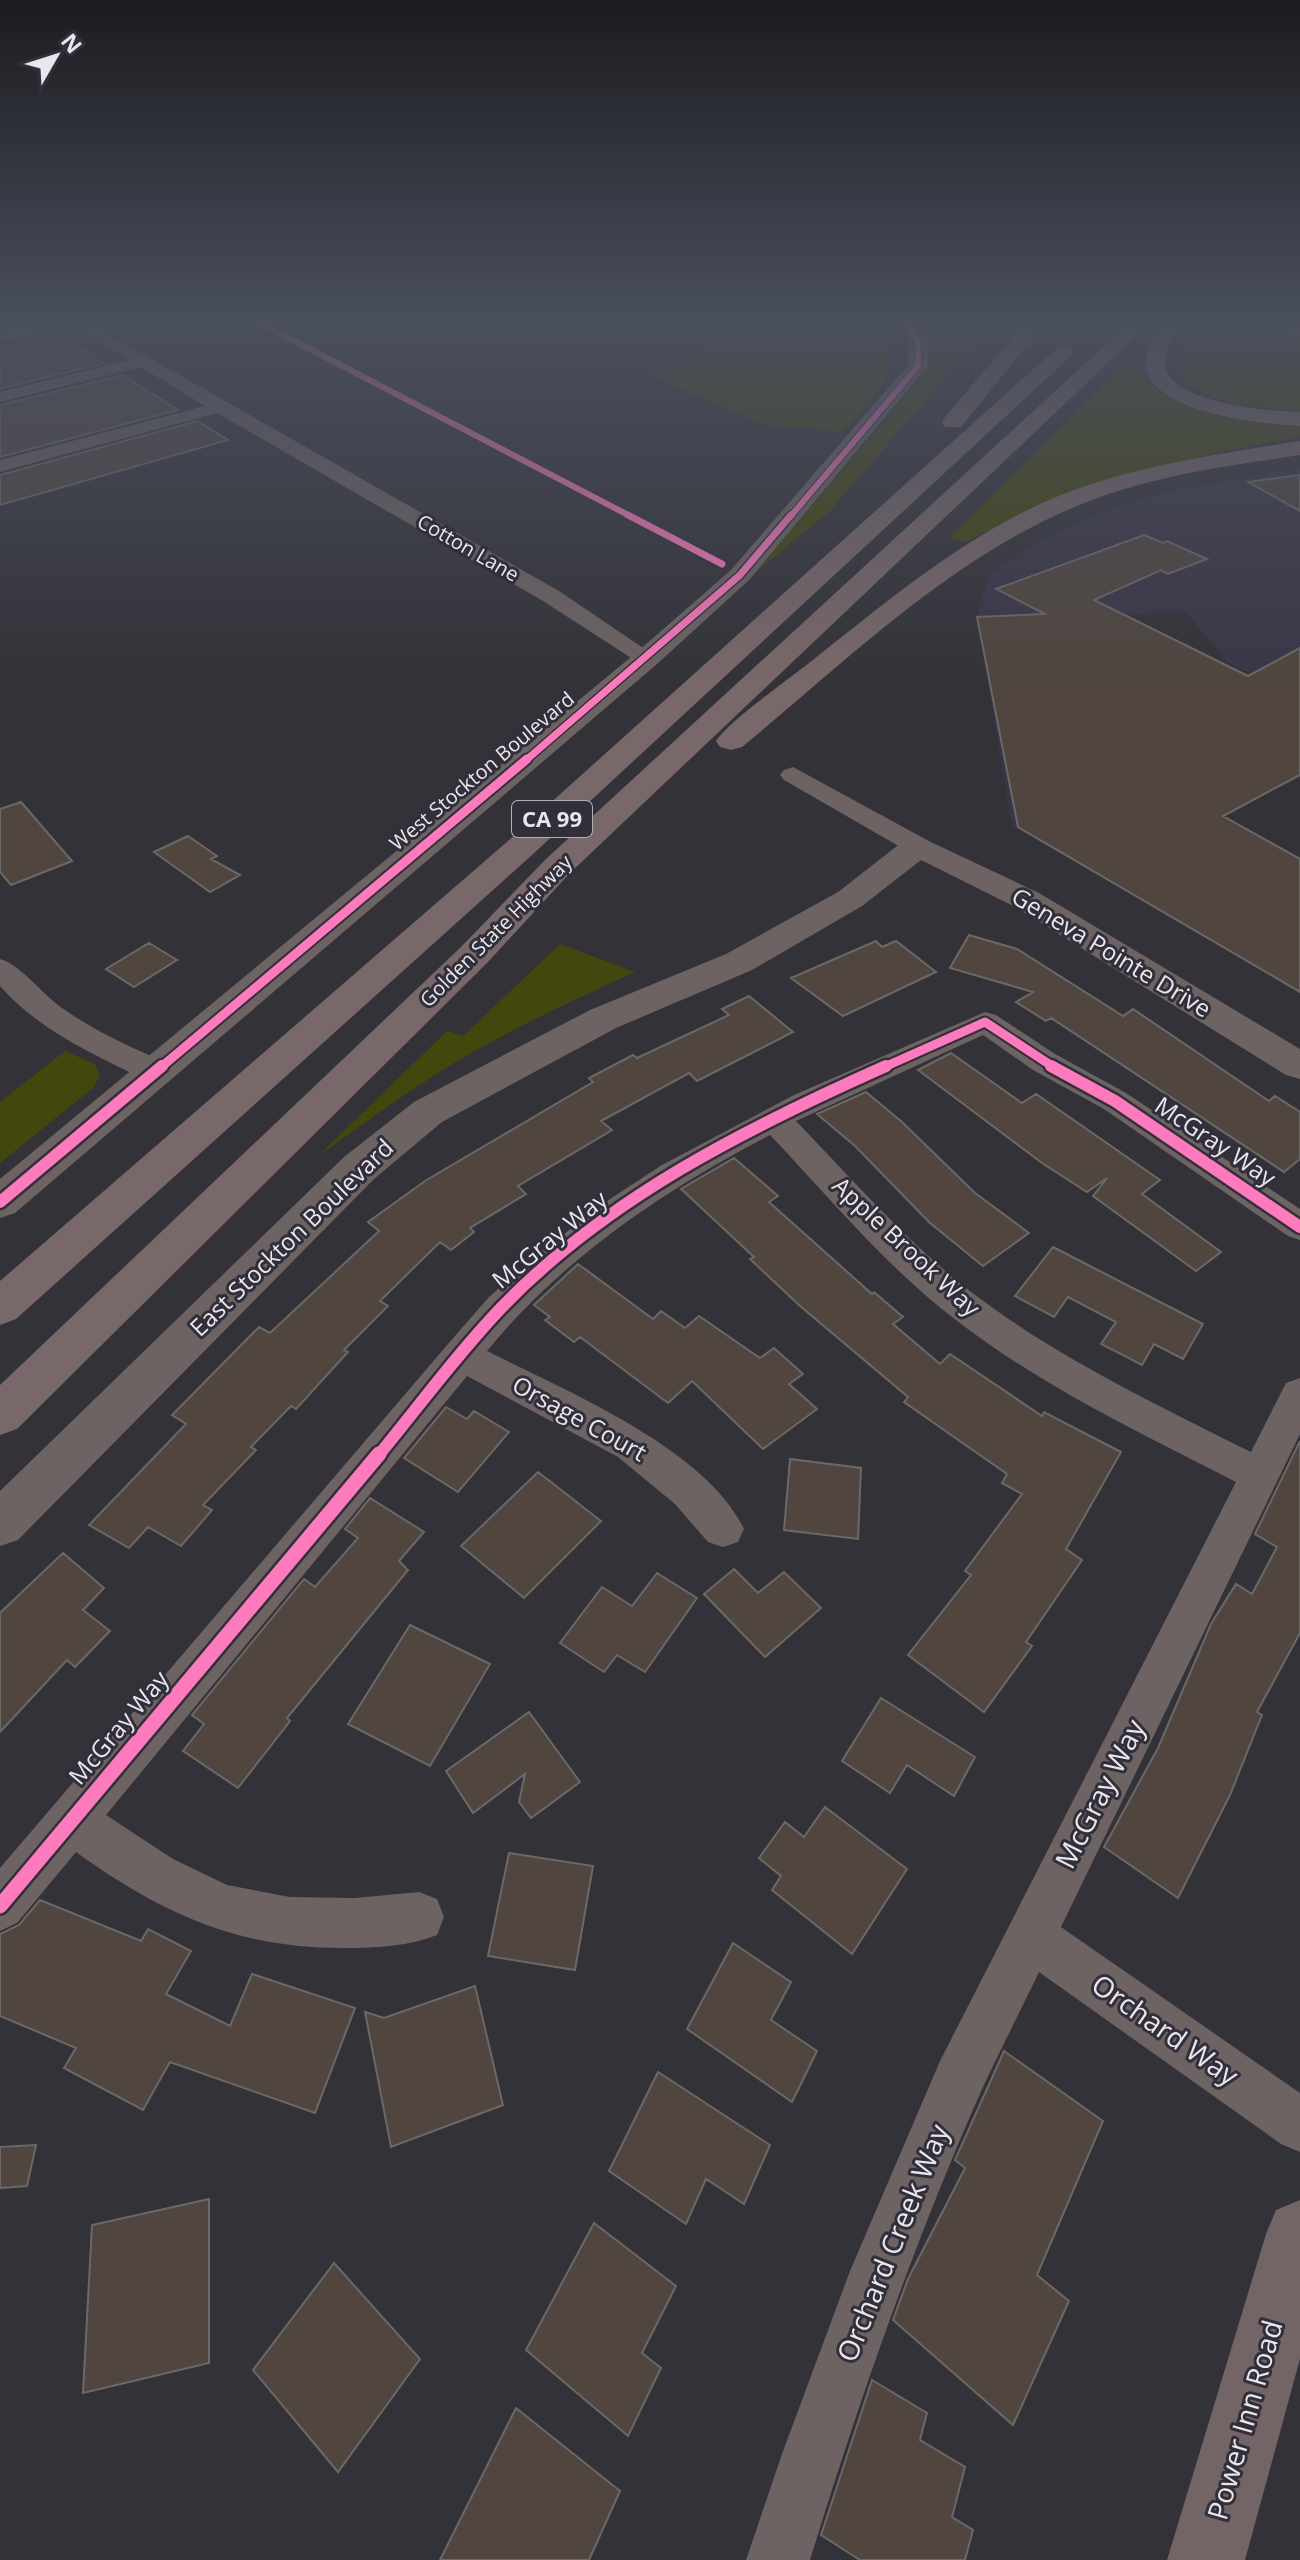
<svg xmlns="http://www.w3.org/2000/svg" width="1300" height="2560" font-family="'Open Sans',sans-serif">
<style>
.built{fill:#3a3647}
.green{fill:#43460d}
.building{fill:#50463f;stroke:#6b6868;stroke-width:2}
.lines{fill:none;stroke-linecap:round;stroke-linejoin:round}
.minor{fill:#6e6363;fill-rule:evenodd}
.tertiary{fill:#6e6363;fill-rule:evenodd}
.secondary{fill:#736465;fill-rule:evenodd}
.motorway{fill:#796869;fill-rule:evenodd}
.cycleway-far4-casing{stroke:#322f3b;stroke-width:8}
.cycleway-far3-casing{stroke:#322f3b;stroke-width:10}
.cycleway-far2-casing{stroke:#322f3b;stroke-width:13}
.cycleway-far1-casing{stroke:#322f3b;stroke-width:17}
.cycleway-casing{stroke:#322f3b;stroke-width:20}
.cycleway-far4{stroke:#fd7abc;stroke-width:6}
.cycleway-far3{stroke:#fd7abc;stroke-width:7}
.cycleway-far2{stroke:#fd7abc;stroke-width:9}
.cycleway-far1{stroke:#fd7abc;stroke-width:12}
.cycleway{stroke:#fd7abc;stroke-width:15}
.labels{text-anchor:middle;stroke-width:6;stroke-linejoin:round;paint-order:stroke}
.far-street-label{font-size:20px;fill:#e8e7ee;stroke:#322f3b}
.shield{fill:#322f3b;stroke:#b1b0b8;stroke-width:2}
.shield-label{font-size:22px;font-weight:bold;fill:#e8e7ee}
.street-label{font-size:24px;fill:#e8e7ee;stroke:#322f3b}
.near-street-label{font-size:28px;fill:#e8e7ee;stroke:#322f3b}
</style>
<rect width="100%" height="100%" fill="#333238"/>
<!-- built -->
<path class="built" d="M1300,469v229l-72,-35 -42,-51 -60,2 174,87v75l-76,40 76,43v133l-288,-167 -35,-208 12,-43 49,-32 38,-19 39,-16 60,-17z"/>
<!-- green -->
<path class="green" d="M718,323h161c34,45 -8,75 -37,109l-80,-8 -113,-49 44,-13z
M915,323h78l-163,188 -77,64 168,-197c11,-23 11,-35 -6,-55z
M1194,323h77l29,14v74c-35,-1 -107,-9 -126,-42l10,-9z
M1123,366l15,3c27,45 114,56 162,57v11c-126,23 -219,43 -333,105l-18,-4z
M560,944l75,28c-53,24 -104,48 -155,76 -57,32 -110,71 -163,109l130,-126 16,5z
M65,1051l30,13 5,11 -7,13 -93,75v-61z"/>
<!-- building -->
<path class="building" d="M59,334l45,29 -104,26v-37l6,-2 -5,-3z
M123,375l55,35 -178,47v-52z
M197,421l31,19 -228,65v-30z
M1300,475v36l-52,-29z
M1144,535l19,8 4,-2 40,18 -39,15 -7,-4 -67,30 154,76 52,-28v127l-77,41 77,43v133l-282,-165 -41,-210 68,-3 -49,-25z
M21,802l51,59 -61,24 -11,-13v-63z
M188,836l29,20 -6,3 29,16 -30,17 -56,-40z
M969,935l48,14 106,67 10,-7 136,92 6,-5 25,16v47l-16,13 -233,-154 -5,3 -30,-19 17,-10 -83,-24z
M876,941l6,6 14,-6 40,31 -93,44 -52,-38z
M149,943l28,17 -43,27 -28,-18z
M749,996l44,36 -96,49 -8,-8 -88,48 11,9 -94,56 8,8 -56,34 4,4 -23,18 -11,-8 -60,59 8,5 -44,44 4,2 -52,57 -5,-3 -40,41 5,3 -53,55 9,5 -31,36 -33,-19 -19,21 -40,-23 97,-101 -14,-9 87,-88 11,6 109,-102 -11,-9 57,-41 168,-99 -4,-4 44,-23 4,3 92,-43 -7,-6z
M951,1053l71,50 14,-9 124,86 -18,14 79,58 -25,19 -103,-75 14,-18 -20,14 -45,-29 -124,-93z
M866,1092l36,30 73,71 54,40 -46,33 -53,-43 -75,-77 -38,-32z
M734,1158l44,38 -9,6 103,92 2,-2 29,25 -10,7 47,40 10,-10 92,62 2,-4 77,40 -55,97 16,11 -56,82 6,4 -48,66 -76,-57 63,-80 -6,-4 57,-77 -20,-11 5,-9 -103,-72 4,-5 -108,-91 -50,-47 4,-2 -73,-68z
M1053,1247l150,77 -20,35 -29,-15 -12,21 -41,-21 15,-22 -48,-25 -14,20 -39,-21z
M578,1264l75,55 8,-8 24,17 14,-12 61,42 14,-10 29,26 -14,10 28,25 -54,40 -71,-68 -24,22 -88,-66 -6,5 -29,-22 5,-3 -16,-12z
M446,1407l21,12 7,-8 35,21 -51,60 -54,-34z
M1300,1441v192l-43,79 5,3 -32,80 -52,103 -74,-51 54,-99 53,-124 25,-40 16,10 25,-47 -22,-13z
M790,1459l71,9 -3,71 -74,-9z
M538,1472l63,49 -77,77 -63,-52z
M370,1498l54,34 -25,29 9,9 -121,148 3,3 -52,67 -55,-37 21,-27 -12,-9 112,-136 11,8 43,-49 -13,-9z
M63,1553l41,35 -21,22 27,21 -35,36 -8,-7 -67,72v-119z
M734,1569l24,24 26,-21 37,36 -56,49 -61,-63z
M657,1573l40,25 -52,74 -28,-17 -13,17 -44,-29 42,-56 30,19z
M410,1625l80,39 -60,102 -82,-42z
M881,1698l94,59 -21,39 -47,-31 -17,28 -48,-32z
M529,1712l51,70 -49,36 -12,-16 6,-28 -52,39 -27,-42z
M825,1807l82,62 -55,85 -80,-64 9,-14 -22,-18 26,-36 19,15z
M509,1853l84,13 -18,104 -87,-14z
M40,1900l101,41 7,-12 43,22 -25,43 64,32 22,-52 103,34 -40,105 -145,-51 -27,48 -79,-42 12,-20 -76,-32v-82l19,-9z
M733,1943l58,39 -20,38 46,31 -25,51 -105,-73z
M475,1986l28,119 -112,42 -26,-135 19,6z
M1004,2051l99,70 -66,154 32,26 -56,124 -120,-105 15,-41 57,-111 -10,-8z
M658,2072l112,73 -26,59 -38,-25 -20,45 -77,-53z
M36,2145l-9,41 -27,2v-41z
M209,2199v164l-126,30 9,-168z
M594,2223l82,63 -34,67 19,15 -33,68 -102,-86z
M334,2263l86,96 -82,113 -85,-102z
M872,2380l55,33 -7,27 45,27 -13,50 21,13 -8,30h-105l-39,-25z
M516,2408l104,83 -31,69h-149z"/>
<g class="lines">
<!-- minor -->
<path class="minor" d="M43,323h27l-2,3 -68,16v-10z
M70,323h18l471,268 99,67 -3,5h-16l-96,-62 -326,-188 -217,59v-12l205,-54 -64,-39 -141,35v-10l129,-32z
M793,767l134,73 4,6 -4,6h-18l-125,-72 -4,-5 4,-5z
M0,959c20,5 43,36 62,49 32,23 69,39 104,55l5,8 -5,8 -11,3 -11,-3c-52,-25 -105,-49 -144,-93z
M985,1012l11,3 59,39 71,39 174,116v31l-12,-4 -184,-127 -71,-39 -50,-35 -187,86c52,54 102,111 160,159 89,72 194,121 295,172l35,-69 14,-5v56l-239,493 239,166v59l-19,-8 -242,-172c-20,42 -42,84 -61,126 -66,150 -120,306 -168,462h-64l36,-106 68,-183 90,-210 296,-579c-96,-49 -195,-96 -280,-162 -70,-53 -126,-122 -186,-185 -106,55 -207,123 -283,216 77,39 219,97 257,178l-6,13 -15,5 -15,-5 -33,-38 -57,-47 -151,-81 -361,439 67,44 54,26 63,12 65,1 64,-6 18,7 7,18 -7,18c-28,11 -60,13 -90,13 -108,1 -185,-34 -271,-96l-59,71 -17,8v-63l448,-524 41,-47 46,-41 75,-57 52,-34 132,-70z"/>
<!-- tertiary -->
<path class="tertiary" d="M897,323h18l13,18v25l-179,214 -92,84 -642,549 -15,5v-39l637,-527 94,-82 177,-205v-24z
M918,836l121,57 261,156v30l-14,-4 -271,-168 -94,-47 -59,46 -110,64 -136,58 -174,94 -68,57 -356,361 -18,6v-55l344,-334 70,-55 176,-92 136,-56 112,-62 68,-53z"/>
<!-- secondary -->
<path class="secondary" d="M1300,2200v159l-55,201h-78l99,-326 10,-24z"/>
<!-- motorway -->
<path class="motorway" d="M1025,323h20l-84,104h-16l-3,-5 3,-5z
M1129,323h21l-580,550 -83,90 -470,466 -17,6v-50l461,-438 85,-88z
M1165,323h19c-8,12 -23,31 -18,46 11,35 103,42 134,43v14c-38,-2 -146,-12 -154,-59 -3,-15 11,-32 19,-44z
M1275,323h25v14l-23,-10z
M1065,345l10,6 -3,4 -540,500 -516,464 -16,6v-44l508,-440 550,-494z
M1300,441v14c-72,11 -145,20 -213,47 -132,51 -238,157 -345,245l-11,3 -11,-3 -4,-6c17,-24 78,-65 103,-86 70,-55 139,-113 221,-151 81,-37 172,-49 260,-63z"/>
<defs>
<path id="cycleway-far4" d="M260,323l372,194
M790,517l128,-151v-25l-12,-18"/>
<path id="cycleway-far3" d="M628,515l94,49
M525,761l215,-186 51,-60"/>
<path id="cycleway-far2" d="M160,1068l367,-309
M882,1068l103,-46 70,46"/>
<path id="cycleway-far1" d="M1051,1066l64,35 185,126
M0,1202l162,-136
M378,1456c41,-50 80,-103 124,-149 106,-110 247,-180 384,-241"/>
<path id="cycleway" d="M0,1906l379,-452"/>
</defs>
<!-- cycleway-far4 casing -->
<use href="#cycleway-far4" class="cycleway-far4-casing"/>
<!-- cycleway-far3 casing -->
<use href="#cycleway-far3" class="cycleway-far3-casing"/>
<!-- cycleway-far2 casing -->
<use href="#cycleway-far2" class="cycleway-far2-casing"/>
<!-- cycleway-far1 casing -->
<use href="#cycleway-far1" class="cycleway-far1-casing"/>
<!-- cycleway casing -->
<use href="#cycleway" class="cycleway-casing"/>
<!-- cycleway-far4 -->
<use href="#cycleway-far4" class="cycleway-far4"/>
<!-- cycleway-far3 -->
<use href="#cycleway-far3" class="cycleway-far3"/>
<!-- cycleway-far2 -->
<use href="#cycleway-far2" class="cycleway-far2"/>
<!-- cycleway-far1 -->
<use href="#cycleway-far1" class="cycleway-far1"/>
<!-- cycleway -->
<use href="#cycleway" class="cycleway"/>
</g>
<!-- sky -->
<linearGradient id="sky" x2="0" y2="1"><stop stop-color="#1c1c1f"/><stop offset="0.47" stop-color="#4a4f5e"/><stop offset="1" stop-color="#4a4f5e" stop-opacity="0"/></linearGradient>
<rect width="1300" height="681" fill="url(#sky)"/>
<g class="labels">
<!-- far-street labels -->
<g class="far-street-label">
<text transform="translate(468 548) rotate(30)" y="7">Cotton Lane</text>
<text transform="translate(482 771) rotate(-40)" y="7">West Stockton Boulevard</text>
<text transform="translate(496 931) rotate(-45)" y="7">Golden State Highway</text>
</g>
<!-- shield labels -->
<rect class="shield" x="512" y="801" width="80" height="36" rx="6"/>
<g class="shield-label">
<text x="552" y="827">CA 99</text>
</g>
<!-- street labels -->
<g class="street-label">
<text transform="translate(1111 953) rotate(31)" y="8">Geneva Pointe Drive</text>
<text transform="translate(1215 1142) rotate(34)" y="8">McGray Way</text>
<text transform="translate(292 1238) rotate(-44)" y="8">East Stockton Boulevard</text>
<text transform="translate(550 1240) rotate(-39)" y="8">McGray Way</text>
<text transform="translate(906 1247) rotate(43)" y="8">Apple Brook Way</text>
<text transform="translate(579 1419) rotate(29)" y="8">Orsage Court</text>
<text transform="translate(119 1728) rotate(-50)" y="8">McGray Way</text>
</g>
<!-- near-street labels -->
<g class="near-street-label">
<text transform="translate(1100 1794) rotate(-63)" y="10">McGray Way</text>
<text transform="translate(1165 2030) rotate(35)" y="10">Orchard Way</text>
<text transform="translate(893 2243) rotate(-68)" y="10">Orchard Creek Way</text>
<text transform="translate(1245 2420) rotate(-74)" y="10">Power Inn Road</text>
</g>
</g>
<!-- north arrow -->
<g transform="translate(56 56) rotate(51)" stroke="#322f3b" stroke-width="6" paint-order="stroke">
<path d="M0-6L14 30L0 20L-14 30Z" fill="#e8e7ee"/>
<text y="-12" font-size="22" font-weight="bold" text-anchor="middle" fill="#e8e7ee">N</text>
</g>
</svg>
